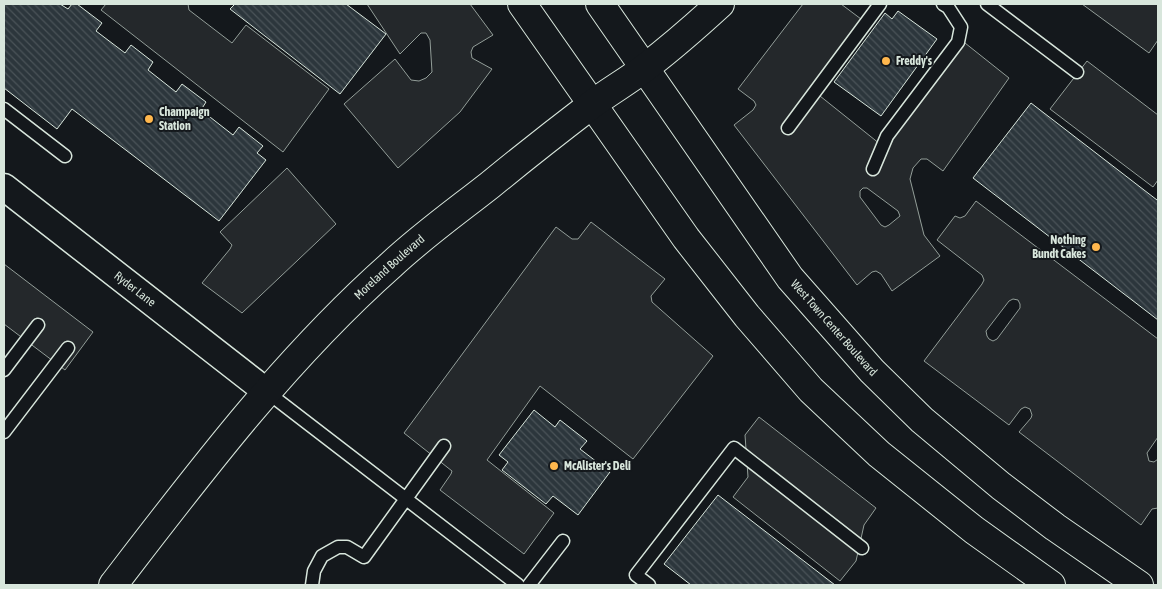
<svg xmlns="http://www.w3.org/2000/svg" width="1162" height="589" font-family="'Asap Condensed',sans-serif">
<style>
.parking{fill:#24282b;stroke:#939e99;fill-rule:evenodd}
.building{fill:url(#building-back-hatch);stroke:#d8e6dc}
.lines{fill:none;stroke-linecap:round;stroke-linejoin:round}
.lane-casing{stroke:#d8e6dc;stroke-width:15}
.street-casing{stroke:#d8e6dc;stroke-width:29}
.secondary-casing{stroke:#d8e6dc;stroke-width:30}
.lane{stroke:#14181c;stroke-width:12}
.street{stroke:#14181c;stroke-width:26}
.secondary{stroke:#14181c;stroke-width:28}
.poi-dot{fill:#ffb74d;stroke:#14181c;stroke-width:2}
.labels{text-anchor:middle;stroke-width:4;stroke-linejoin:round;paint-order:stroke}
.poi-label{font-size:12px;font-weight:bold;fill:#d8e6dc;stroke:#14181c;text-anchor:start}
.street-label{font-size:12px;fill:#d8e6dc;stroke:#14181c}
</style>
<defs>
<pattern id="building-back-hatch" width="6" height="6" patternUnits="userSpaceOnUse" patternTransform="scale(1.25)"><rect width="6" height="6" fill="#2c363c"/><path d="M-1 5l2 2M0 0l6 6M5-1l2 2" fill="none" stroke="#4a5358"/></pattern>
</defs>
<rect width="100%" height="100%" fill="#14181c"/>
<!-- parking -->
<path class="parking" d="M106,4h82l1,6 43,33 14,-18 83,64 -46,63 -182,-142z
M367,4h103l23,31 -20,12 -2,5 1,6 20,11 -32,43 -62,56 -54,-64 51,-45 16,21 8,1 7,-3 6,-6 -2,-32 -4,-7h-5l-21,21z
M803,4h38l20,15 -51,69 75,60 80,-105 44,35 -66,93 -16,-12h-6l-8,9 -3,11 14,56 16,21 -48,35 -11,-17 -5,-3 -4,1 -15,13 -123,-160 19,-15 3,-5 -2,-4 -16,-12zM863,188h4l31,23 2,5 -11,9 -4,2 -4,-2 -21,-28v-6z
M1082,4h76v36l-9,13z
M1087,61l71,54v65l-5,7 -103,-78z
M287,168l49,56 -94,89 -40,-30 28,-34 2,-4 -12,-13z
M976,201l182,138v98l-11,16 2,8 5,1 4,-3v49l-6,1 -11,16 -122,-93 12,-14 1,-3 -2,-6 -5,-2 -4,2 -12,16 -85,-64 58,-77 2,-4 -2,-5 -45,-35 18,-24 5,2 5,-2zM1013,299l5,1 2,4v4l-23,31 -4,2 -4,-2 -2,-3 -1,-5 23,-30z
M591,222l74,57 -14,17 1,6 61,54 -80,103 -93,-73 -53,74 67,53 -30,41 -84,-64 11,-16 1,-3 -48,-38 152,-206 16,12h6z
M4,264l89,68 -28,38 -61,-46z
M759,417l117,91 -12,17 -8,36 -16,20 -107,-84 15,-20 -3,-42z"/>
<!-- building -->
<path class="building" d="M4,4h56l8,5 4,-5h5l25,19 -6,8 29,22 6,-8 22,17 -5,8 28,22 6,-8 24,18 -5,8 32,25 6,-8 24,19 -6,7 9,7 -47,61 -147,-112 -15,20 -53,-41z
M235,4h111l40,30 -46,60 -110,-85z
M898,11l39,28 -56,77 -47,-34 51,-69 7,6z
M1031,103l126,97 1,-2v122l-185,-142z
M534,410l21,17 5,-7 27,21 -7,8 30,23 -32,43 -25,-19 -7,8 -44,-34 6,-8 -9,-7z
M718,495l117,90h-144l-27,-21z"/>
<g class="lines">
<defs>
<path id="lane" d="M987,4l90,68
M4,109l61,47
M788,128l92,-124
M873,169l14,-33 71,-94 3,-15 -13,-20 -5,-3
M4,370l34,-45
M267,392l251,193
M4,432l64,-84
M312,585l2,-14 8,-15 16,-9h9l17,10 80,-111
M529,585l34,-44
M649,585l-13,-10 98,-127 128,100"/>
<g id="street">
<path id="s1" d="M4,187l263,205"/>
</g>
<g id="secondary">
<path d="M522,4l164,234 61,78 64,74 68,64 95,76 77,55"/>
<path id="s2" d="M600,4l190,274 82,93 50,49 79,66 54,41 84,58"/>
<path id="s3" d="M113,585c86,-112 172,-226 278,-320 31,-29 66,-54 99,-80 33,-27 66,-53 100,-79 18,-14 38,-25 56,-39 26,-20 50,-41 74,-63"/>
</g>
</defs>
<!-- lane casing -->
<use href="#lane" class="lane-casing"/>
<!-- street casing -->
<use href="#street" class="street-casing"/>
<!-- secondary casing -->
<use href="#secondary" class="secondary-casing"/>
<!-- lane -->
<use href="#lane" class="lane"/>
<!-- street -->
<use href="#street" class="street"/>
<!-- secondary -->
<use href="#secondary" class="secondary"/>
</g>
<!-- markers -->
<g class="poi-dot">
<circle cx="886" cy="61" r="5"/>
<circle cx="149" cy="119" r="5"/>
<circle cx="1096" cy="247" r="5"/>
<circle cx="554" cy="466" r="5"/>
</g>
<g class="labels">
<!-- poi labels -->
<g class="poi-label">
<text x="896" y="65">Freddy's</text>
<text x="159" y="116">Champaign<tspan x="159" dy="14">Station</tspan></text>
<text x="1086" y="244" text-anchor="end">Nothing<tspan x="1086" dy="14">Bundt Cakes</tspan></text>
<text x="564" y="470">McAlister's Deli</text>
</g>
<!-- street labels -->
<g class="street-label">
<text dy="4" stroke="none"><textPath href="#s3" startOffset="422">Moreland Boulevard</textPath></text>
<text dy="4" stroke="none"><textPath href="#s1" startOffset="166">Ryder Lane</textPath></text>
<text dy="4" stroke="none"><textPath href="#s2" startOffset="400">West Town Center Boulevard</textPath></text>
</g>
</g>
<!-- border -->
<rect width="1162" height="589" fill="none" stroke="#d8e6dc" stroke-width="10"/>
</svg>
